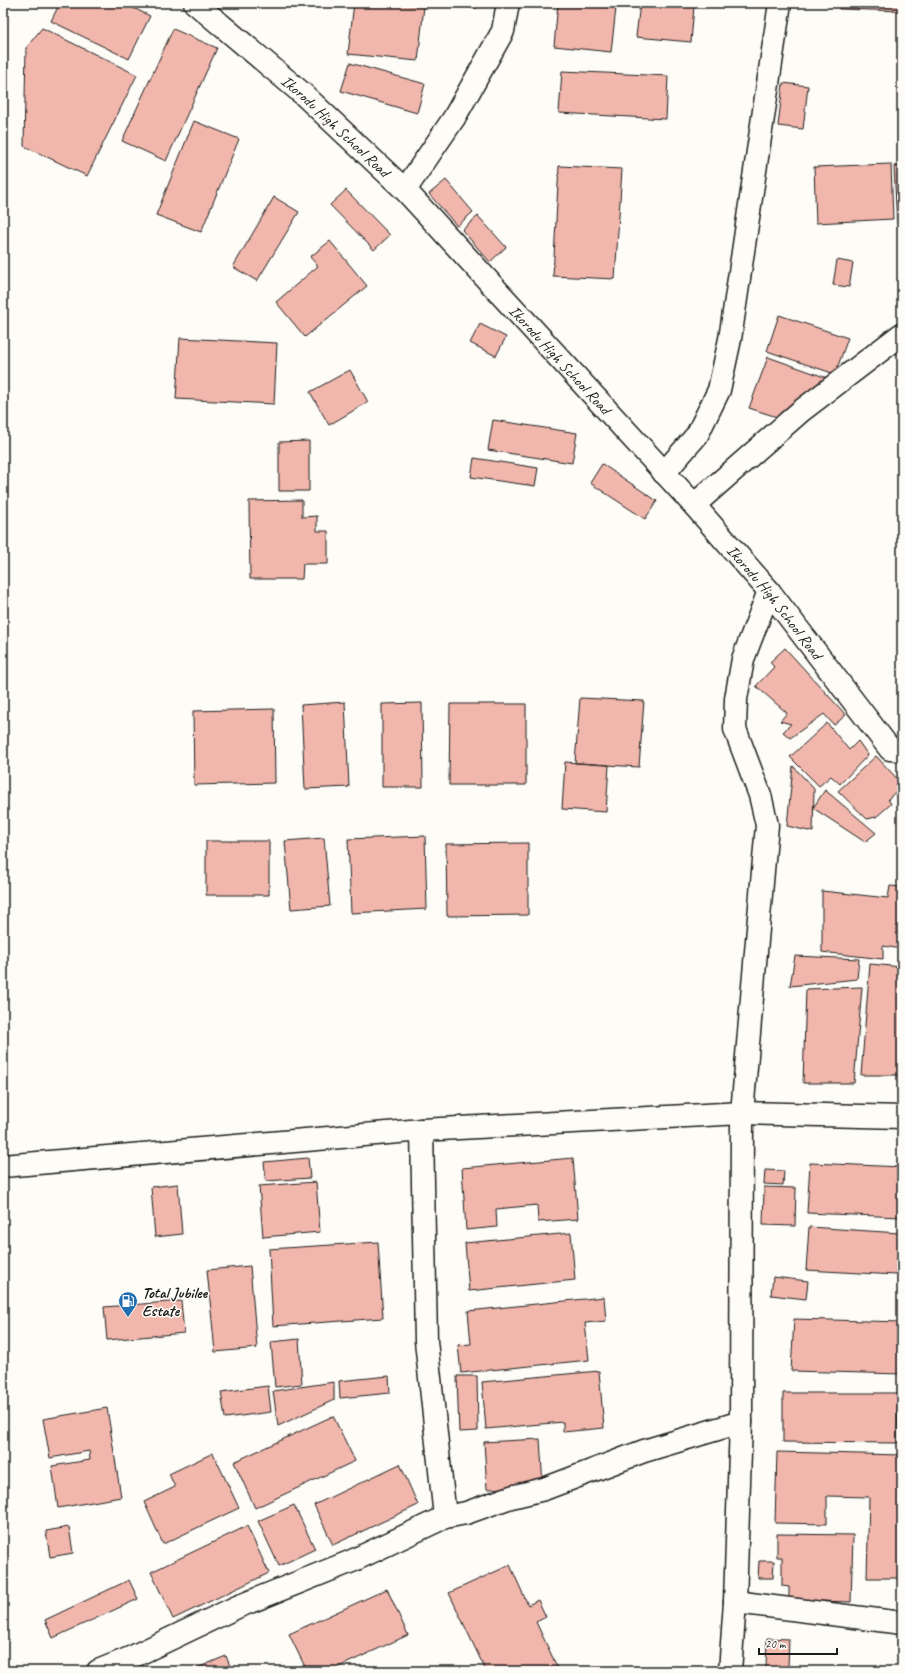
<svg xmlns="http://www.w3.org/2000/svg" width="905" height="1674" font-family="Caveat,sans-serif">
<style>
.building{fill:#f2b7ac;stroke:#1c1c1c}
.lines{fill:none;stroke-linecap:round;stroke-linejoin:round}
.street-casing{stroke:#1c1c1c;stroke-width:25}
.street{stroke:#fdfcf7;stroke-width:22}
.labels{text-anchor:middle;stroke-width:3;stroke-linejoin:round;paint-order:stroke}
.street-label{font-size:16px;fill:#1c1c1c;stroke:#fdfcf7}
.poi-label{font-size:16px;font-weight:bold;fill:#1c1c1c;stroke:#fdfcf7;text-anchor:start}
</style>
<rect width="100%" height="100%" fill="#fdfcf7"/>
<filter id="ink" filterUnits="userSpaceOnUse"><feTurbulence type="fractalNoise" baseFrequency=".025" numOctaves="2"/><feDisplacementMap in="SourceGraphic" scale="8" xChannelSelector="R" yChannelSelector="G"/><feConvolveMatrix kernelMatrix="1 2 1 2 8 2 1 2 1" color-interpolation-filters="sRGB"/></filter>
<g filter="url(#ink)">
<!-- building -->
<path class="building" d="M60,3h63l27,13 -21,43 -78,-38z
M354,3h36l34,3 -6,55 -70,-7z
M425,3h52v5z
M558,3l58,5 -5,44 -57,-6z
M640,3h21l33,3 -3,36 -55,-5z
M839,3h63v8l-63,-2z
M42,28l95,47 -50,101 -63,-30 2,-98z
M173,29l44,19 -51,113 -44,-20z
M350,63l75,21 -8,29 -76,-22z
M562,71l106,5 -2,43 -107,-6z
M783,83l25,3 -5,43 -25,-3z
M194,121l45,18 -38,93 -45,-17z
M891,164l2,55 -77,4 -2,-56z
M559,166l63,3 -7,110 -62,-3z
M894,166h8v57l-5,1z
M446,180l27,32 -16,14 -28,-32z
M346,190l44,45 -16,15 -44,-45z
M274,197l25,15 -42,69 -24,-14z
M478,216l28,31 -16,15 -28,-32z
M330,241l37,45 -62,51 -29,-35 42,-36 -8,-9z
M837,260l16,3 -4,24 -16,-2z
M779,315l69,23 -13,36 -68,-23z
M480,324l26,13 -10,19 -26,-13z
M180,338l97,5 -3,61 -98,-5z
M768,357l62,22 -50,39 -31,-10z
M350,370l18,32 -39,23 -19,-33z
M493,420l84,13 -5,30 -84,-13z
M309,441v50h-30v-49z
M474,458l64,10 -3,18 -64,-9z
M602,464l55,37 -12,18 -55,-36z
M302,500v17l15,-1v15h11v33h-25l-1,15h-52l-1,-78z
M785,648l61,67 -12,10 -10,-11 -34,24 -7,-6 8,-8 -11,-3 7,-8 -31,-27 18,-19 -4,-5z
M580,698l64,3 -5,66 -64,-4z
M345,702l4,85 -44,2 -4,-84z
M422,703l1,84h-41v-83z
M450,704h76v81h-77z
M274,709l1,74 -81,2 -1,-74z
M827,723l22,27 9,-9 10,14 -28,29 -9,-8 -12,10 -29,-29z
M876,756l26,28v2l-14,13 3,5 -15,13 -9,2 -29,-28z
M565,762l44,3 -3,47 -44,-3z
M793,766l21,23 -1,43 -26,-6z
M825,790l51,43 -11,9 -52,-34z
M425,836l2,73 -76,4 -3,-74z
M324,838l6,68 -39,3 -6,-68z
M206,841h63v54h-63z
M528,843v72l-81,1 -1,-72z
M890,886l12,1v62l-19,-3v13l-61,-7v-61l66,7z
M795,956l64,3 -2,20 -67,7z
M870,964l32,3v108h-41z
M862,987l-8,96h-51l3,-94z
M308,1158l2,20 -44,3 -2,-19z
M573,1158l5,61 -40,3 -1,-17 -41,4 1,18 -31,3 -4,-62z
M810,1163l92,4v50l-95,-4z
M765,1170l19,1 -1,14 -19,-1z
M316,1182l4,50 -57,5 -4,-51z
M178,1184l4,50 -27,3 -4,-50z
M764,1187l32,1 -1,38 -32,-1z
M809,1227l90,6 -3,42 -90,-5z
M571,1233l4,47 -106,11 -4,-48z
M378,1242l5,76 -110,8 -4,-77z
M250,1266l7,82 -42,4 -8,-82z
M773,1277l35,4 -2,18 -35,-4z
M604,1297l2,24 -21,2 4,37 -128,13 -3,-28 13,-1 -3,-33z
M181,1301l3,32 -77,7 -3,-33z
M794,1319l108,3v52l-111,-3z
M299,1339l3,45 -27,3 -4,-45z
M599,1371l5,57 -41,4v-10l-77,7 -4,-47z
M389,1376l1,17 -50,5 -1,-17z
M457,1376h20l1,55 -19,1z
M334,1382v18l-56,26 -5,-35z
M268,1386l3,26 -46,6 -4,-26z
M783,1393h115l-1,50 -114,-1z
M107,1408l14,89 -63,11 -6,-42 38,-6 -1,-9 -39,7 -7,-39z
M333,1416l22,45 -100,47 -21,-46z
M540,1439l3,47 -56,3 -3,-47z
M777,1452l125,3 -1,123h-34l2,-81 -42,-1v28l-52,-1z
M213,1453l26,55 -76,36 -19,-42 31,-15 -6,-13z
M400,1464l18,41 -85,40 -19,-40z
M294,1505l21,44 -36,17 -21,-45z
M247,1526l22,47 -96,46 -22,-47z
M69,1527l4,26 -23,4 -4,-26z
M777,1534l76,1 -2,67 -62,-2v-13l-7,-1v-29h-5z
M759,1561h15l-1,17h-15z
M510,1565l18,40 10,-5 8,17 -10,5 23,49h-73l-37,-78z
M129,1580l9,19 -85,39 -8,-18z
M387,1589l21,46 -78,36h-23l-18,-37z
M767,1638l22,1 -1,29h-22z
M226,1656l6,15h-42z"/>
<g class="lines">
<defs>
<g id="street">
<path id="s1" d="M195,3l108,91 102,96 289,315 75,86 121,158 12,1"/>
<path d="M405,190l49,-72 49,-87 5,-28"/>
<path d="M664,473l33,-38 22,-45 11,-51 50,-336"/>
<path d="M694,505l107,-94 101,-77"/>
<path d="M422,1130l4,211 19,176"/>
<path d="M3,1166l419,-36 320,-17 160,4"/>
<path d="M735,1602l167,21"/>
<path d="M98,1671l32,-13 107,-51 115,-46 93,-44 21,-4 45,-16 33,-8 100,-38 97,-29"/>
<path d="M730,1671l5,-69 6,-180 1,-309 25,-288 -7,-30 -25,-66 1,-30 7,-40 26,-68"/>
</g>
</defs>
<!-- street casing -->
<use href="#street" class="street-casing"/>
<!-- street -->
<use href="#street" class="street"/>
</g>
</g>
<!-- icons -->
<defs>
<symbol id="fuel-pin" viewBox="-11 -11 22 30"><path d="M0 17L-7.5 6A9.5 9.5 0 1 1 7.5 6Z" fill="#1f6fb2" stroke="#fdfcf7"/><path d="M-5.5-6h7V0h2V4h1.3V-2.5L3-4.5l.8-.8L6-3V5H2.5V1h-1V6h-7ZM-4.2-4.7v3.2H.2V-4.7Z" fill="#fff"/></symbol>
</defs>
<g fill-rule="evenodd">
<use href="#fuel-pin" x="117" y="1290" width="22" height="30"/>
</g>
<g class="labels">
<!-- street labels -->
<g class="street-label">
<text dy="6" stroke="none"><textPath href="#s1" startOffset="187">Ikorodu High School Road</textPath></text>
<text dy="6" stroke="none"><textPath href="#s1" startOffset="511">Ikorodu High School Road</textPath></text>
<text dy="6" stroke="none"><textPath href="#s1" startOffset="835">Ikorodu High School Road</textPath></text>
</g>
<!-- poi labels -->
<g class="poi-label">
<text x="142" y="1298">Total Jubilee<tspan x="142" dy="18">Estate</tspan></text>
</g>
</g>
<!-- margin -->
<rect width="905" height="1674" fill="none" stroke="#fdfcf7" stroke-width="16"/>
<rect x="8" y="8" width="889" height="1658" fill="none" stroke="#1c1c1c" stroke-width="1.5" filter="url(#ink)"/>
<!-- scale -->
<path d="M759 1648v6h78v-6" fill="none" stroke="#1c1c1c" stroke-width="2"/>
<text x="765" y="1648" font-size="12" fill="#1c1c1c" stroke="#fdfcf7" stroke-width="3" paint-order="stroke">20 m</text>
</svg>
